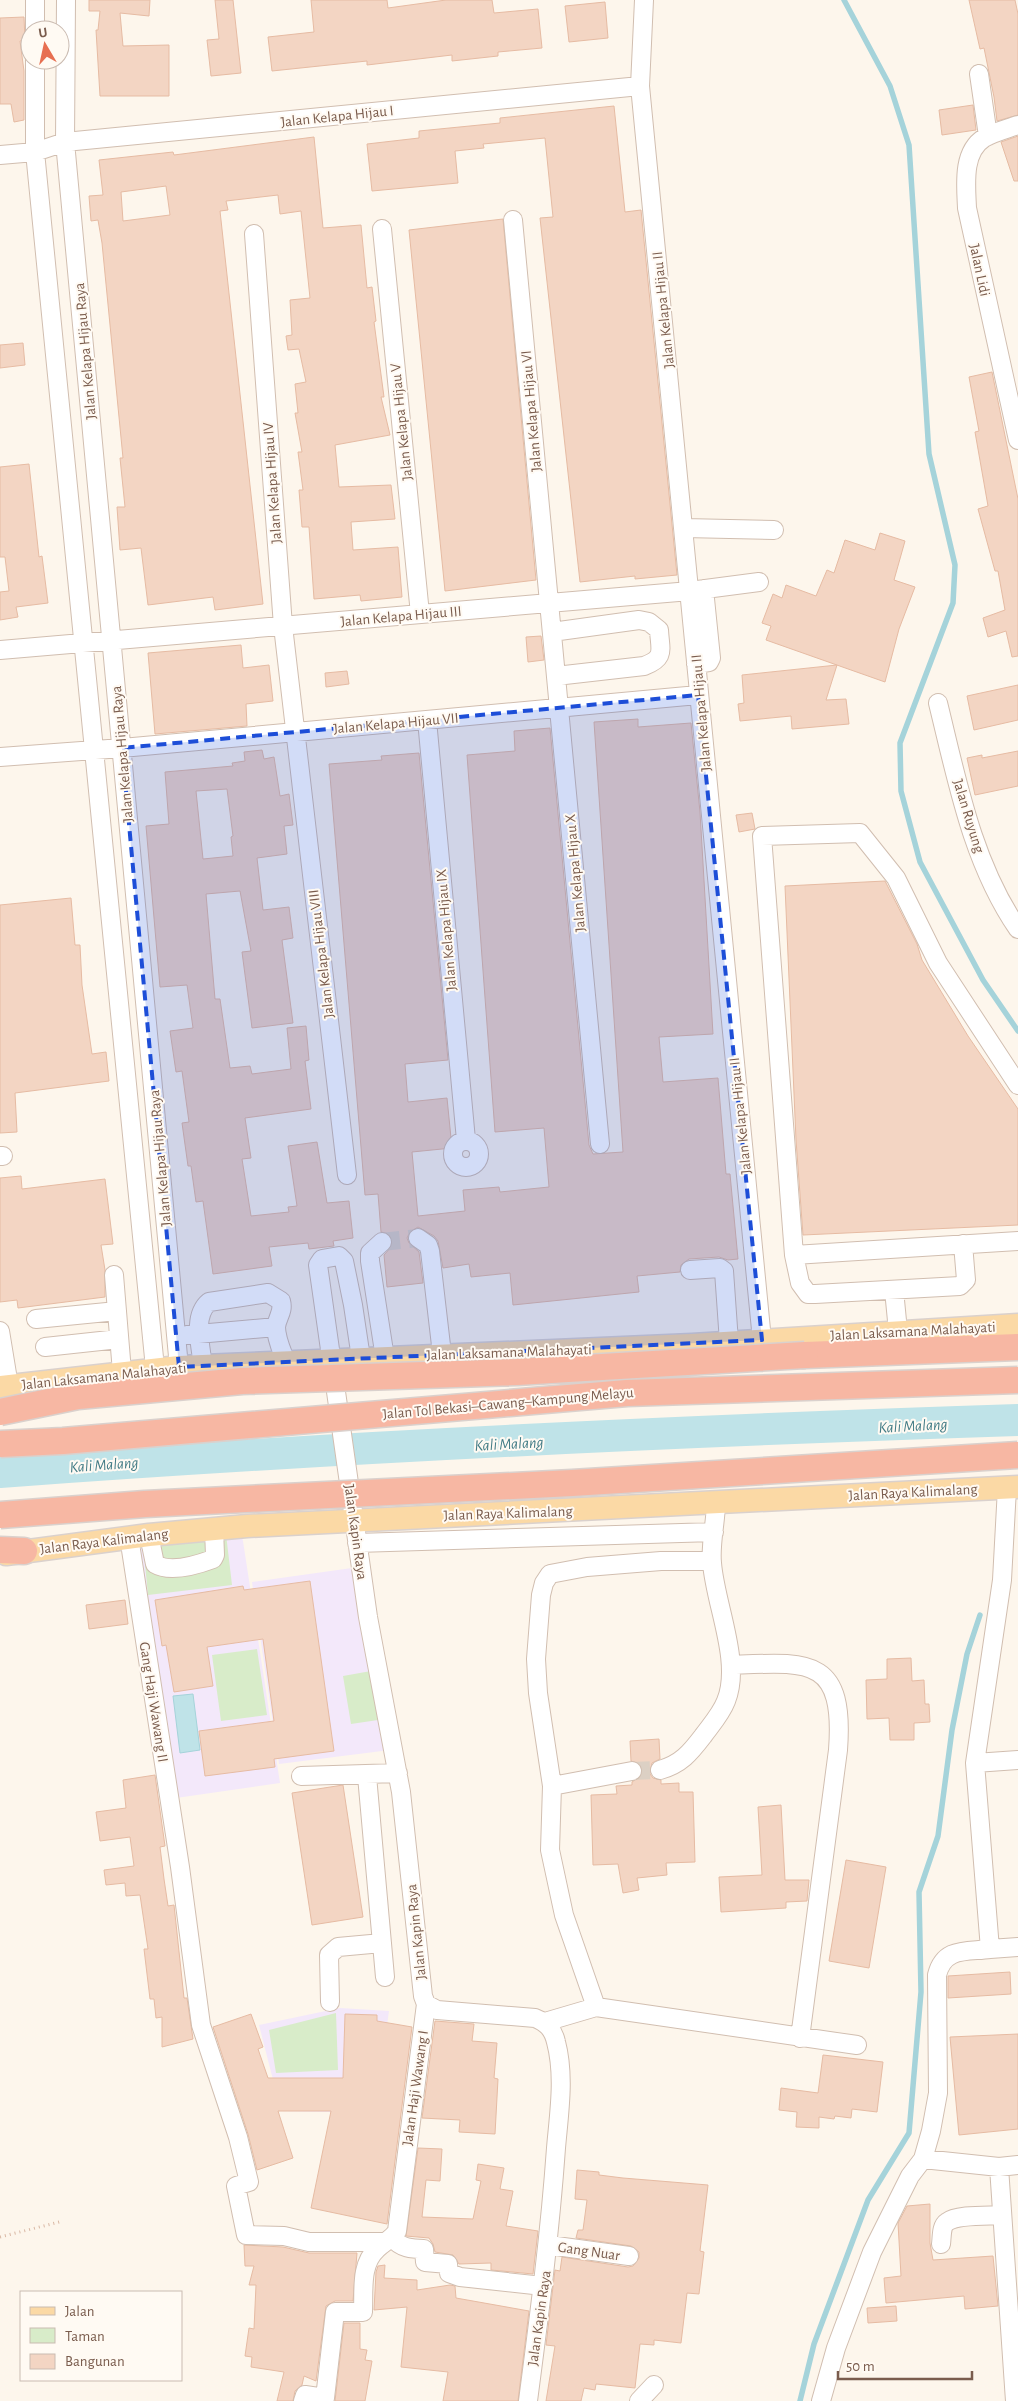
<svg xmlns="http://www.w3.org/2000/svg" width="1018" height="2401" font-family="'Alegreya Sans',sans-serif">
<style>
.education{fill:#f3e8fa}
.green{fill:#d8ecc9}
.water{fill:#bfe3e8;stroke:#a5d3da}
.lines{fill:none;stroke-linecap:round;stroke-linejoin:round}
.stream{stroke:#a5d3da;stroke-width:5.5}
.river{stroke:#bfe3e8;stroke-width:32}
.building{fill:#f3d5c3;stroke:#e6bba3;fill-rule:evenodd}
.minor-tunnel{stroke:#dcd0c4;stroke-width:18;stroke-dasharray:18 9;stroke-linecap:butt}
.minor-casing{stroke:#d1beb0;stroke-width:20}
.major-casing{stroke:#dad1cd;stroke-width:25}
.highway-casing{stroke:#dad1cd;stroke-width:29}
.path{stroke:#d9b8a5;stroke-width:3;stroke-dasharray:1 4;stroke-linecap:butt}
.minor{stroke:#fff;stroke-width:18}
.major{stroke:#fbd9a5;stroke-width:22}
.highway{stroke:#f7b7a3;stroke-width:26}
.highway-bridge-casing{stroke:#dad1cd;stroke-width:29;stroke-linecap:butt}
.highway-bridge{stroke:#f7b7a3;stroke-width:26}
.marked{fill:#1d4ed8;fill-opacity:0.2;stroke:#1d4ed8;stroke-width:4;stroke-dasharray:10 6;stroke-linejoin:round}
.labels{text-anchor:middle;stroke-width:4;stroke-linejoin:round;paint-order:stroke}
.street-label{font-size:15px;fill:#7a5c4d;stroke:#fffaf3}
.water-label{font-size:16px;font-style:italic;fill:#437c86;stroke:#fffaf3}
</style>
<rect width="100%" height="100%" fill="#fdf6ec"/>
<!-- education -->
<path class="education" d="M241,1528l39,255 -111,16 -34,-262z
M359,1567l31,183 -111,14 -27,-182z
M340,2008l49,3 -15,106 -45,-5 -48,-1 -22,-86z"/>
<!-- green -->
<path class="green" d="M226,1534l6,51 -84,10 -5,-51z
M257,1649l10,66 -46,6 -9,-66z
M371,1671l7,49 -27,4 -8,-48z
M336,2013l2,57 -62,3 -7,-43z"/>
<!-- water -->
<path class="water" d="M193,1694l7,56 -20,3 -7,-57z"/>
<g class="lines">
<!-- stream -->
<path class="stream" d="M844,0l46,86 19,59 20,309 26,111 -2,38 -53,140 1,48 19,71 63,118 35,51
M800,2401l14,-57 54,-144 41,-67 12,-141 -2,-100 19,-56 14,-106 15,-76 13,-39"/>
<!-- river -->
<path class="river" d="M0,1472c339,-25 679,-41 1018,-52"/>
</g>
<!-- building -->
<path class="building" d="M89,0h61l-1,16 -29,-3 3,33 46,-1v51h-69l-4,-66h2l2,-19h-11z
M215,0h18l8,73 -30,3 -4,-36 12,-1z
M311,0h76l1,8 58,-8h46l2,13 44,-4 4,39 -44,4v4l-46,5v-6l-85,10v-4l-95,10 -4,-34 46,-5z
M969,0h46l3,14v101l-21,6 -3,-24 -10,-49 -4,1z
M605,2l3,36 -39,4 -4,-36z
M24,17l1,23 -5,1 4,30v49l-10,2 -3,-18h-11v-86z
M973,105l3,25 -34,5 -3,-25z
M614,106l11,106 16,-2 36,365 -42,4v-3l-55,6 -40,-364 13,-1 -8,-79 -62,6 1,4 -29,3 3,32 -86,8 -5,-47 52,-6v-7l81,-8v-5z
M1018,136v45h-4l-13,-39z
M314,137l9,91 38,-3 6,63 5,-1 4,34 -2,1 10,75h-3l9,38 -55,10 4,42 52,-2 4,34 -44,3 2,28 45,-3 4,50 -41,4 -1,-6 -46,4 -5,-72h-7l-3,-37h4l-5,-38h4l-7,-39h3l-3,-29 11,-2 -7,-33 -11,1 -2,-14 6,-1 -2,-35 20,-2 -9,-87 -21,3 -2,-19 -52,6 2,9 -8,1 43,393 -48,6 -2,-13 -65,8 -7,-57 -21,2 -3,-43h8l-5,-49h3l-21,-215 -4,-23 -7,1 -2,-25 14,-1 -4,-35 74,-8 1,3zM166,186l4,29 -47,6 -2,-29z
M503,219l33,361 -91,11 -36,-361z
M23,343l2,22 -25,3v-23z
M992,372l26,127v157l-6,1 -6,-26 -18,6 -5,-19 22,-8 -7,-39h-3l-17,-62 10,-3 -13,-74 4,-1 -10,-54z
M29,464l10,93 3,-1 6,47 -32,4 2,10 -18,3v-28l9,-1 -4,-34h-5v-90z
M880,533l25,8 -11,39 21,7 -16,42 -14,53 -119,-42 5,-14 -9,-3 11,-29 9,4 4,-13 30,11 11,-26 7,3 11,-33 30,10z
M541,636l3,24 -16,2 -2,-25z
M241,645l2,23 26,-3 4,36 -27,3 1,22 -92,8 -7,-81z
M837,665l-11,35 20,-1 3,25 -57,5 -1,-13 -51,5 -2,-17 6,-1 -2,-28z
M347,671l2,13 -23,3 -1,-14z
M1018,685v35l-44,10 -7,-34z
M638,719v8l53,-4 9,89 13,222 -54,3 4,45 55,-4 8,96h4l8,85 -10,1 -9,-3 -30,2 -8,6 -1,7 -43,4 2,16 -126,13 -3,-32 -39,4 -2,-13 -26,4 -5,-27 -4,-5 -16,-9 -8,5 -3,6 2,5 10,9 4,31 -36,4 -3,-32 8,-9v-7l-3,-5 -8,-2 -3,-38 -13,1 -36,-431 53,-4 -1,-4 38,-3 29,307 -43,4 3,38 39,-4 5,50 -40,4 6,64 47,-5 -2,-21 36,-3 1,5 49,-5 -5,-59 -49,4 -28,-377 48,-4 -1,-20 36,-3 39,417 4,9 30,-2 -29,-430z
M262,750l2,9 10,-2 6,39 9,-2 4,31 -9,1 3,28 -30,4 6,52 26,-3 4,31 -11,2 11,83 -41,5 -10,-76 9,-1 -11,-60 -34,3 9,105h5l10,69 20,-2 2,8 39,-5 -4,-41 19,-2 3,34 -4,1 6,48 -66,9 6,40 -9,1 9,57 38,-4 -1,-5 9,-1 -9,-60 29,-4 10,61 22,-2 4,37 -20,3 1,5 -25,3 -1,-6 -39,4 3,19 -59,8 -10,-73 -7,1 -5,-36h-3l-6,-43 7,-1 -7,-51 -6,1 -6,-41 23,-3 -6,-43 -27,2 -14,-161 23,-2 -4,-52 68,-6 -1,-3 13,-2 -1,-9zM227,789l6,47 -2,1 2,19 -30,3 -7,-68z
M1018,751v35l-43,9 -8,-37 15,-3v3z
M752,813l3,16 -16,3 -3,-17z
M885,881l32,63 5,16 46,76 50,73v116l-215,10 -7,-95 -11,-254z
M71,898l4,47h5l2,40 10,69 14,-2 3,29 -94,12 2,39 -17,1v-228z
M21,1176l1,13 83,-10 8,65 -12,1 4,25v27l-87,11 -1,-8 -17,2v-124z
M310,1581l24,170 -60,8 1,8 -70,9 -6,-45 75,-10 -11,-82 -56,8 6,39 -39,6 -8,-47 -4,1 -7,-46 88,-14 1,4z
M125,1600l3,24 -39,5 -3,-24z
M911,1658l1,23 12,-1 1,24h4l1,18 -16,1v17h-24l-1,-22 -22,1 -1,-39 21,-1v-20z
M659,1739l1,20 -8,4 -2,11 3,4 8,2v4l18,-1v9h14l2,70 -29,1 1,12 -30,3 2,12 -16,3 -5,-29 -25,1 -2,-70 26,-1 -1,-8 16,-1v-3l10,-7v-5l-2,-6 -9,-3 -1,-20z
M155,1775l10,71 -5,1 4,32 4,27 6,-1 10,93h3l6,41 -31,8v-30l-6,1 -2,-19h-4l-6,-50h4l-8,-54 -14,1 -1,-13 -19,2 -2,-15 30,-4 -4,-29 -30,4 -4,-29 30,-4 -3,-28z
M343,1785l20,132 -51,8 -20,-132z
M781,1805l4,75h24l-2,21 -21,1v6l-65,4 -2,-35 43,-2 -4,-68z
M846,1860l40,7 -17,101 -40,-7z
M1010,1972l1,22 -63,4v-22z
M251,2014l12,33 -5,2 10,29h75l2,-64 32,1v6l35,6 -25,197 -76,-16 20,-97h-53l15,47 -36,12 -9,-36 -35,-107z
M435,2021l39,3 -2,17 25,2 -3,35 4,1 -3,55 -36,-2 1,-12 -38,-2z
M1018,2034v95l-59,6 -9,-98z
M823,2055l60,7 -6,50 -25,-3 -1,9 -16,-2 -1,3 -15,-2v11l-23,-1 1,-15 -18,-2 2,-22 37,5z
M418,2148l24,1 -2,32 -14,-1 -4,37 51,2 8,-38 -5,-1 2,-16 26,4 -4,21 13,2 -7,35 32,5 -5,43 -42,-4v-7l-32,1 -6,-9 -18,-3 -2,-8 -4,-6 -23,-2z
M577,2170l22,2v3l24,3 85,7 -8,66 4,1 -5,42 -12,-1 -6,50 -27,-3v5l-14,-1 -5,44 -39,-4 -1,6 -11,-2 -3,13h-35l9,-55 -9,-1 9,-75 5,1 2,-14 66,10 5,-1 6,-8v-6l-8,-6 -55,-8 2,-8h5l4,-30 -12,-1z
M930,2204v39l3,17 60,-4 5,50 -33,3 -1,-13 -78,7 -2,-25 17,-2 -3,-53 9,-17z
M244,2245l39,2 26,6h48l-4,48h-18l-9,5 -10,75 -12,-5 -2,9 -7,6 -2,10h-16l7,-29 -33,-5 1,-10 -7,-1 4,-28 5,1 2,-44h-7l5,-19h-9z
M385,2265l-1,13 33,2v10l33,-5 5,1 1,12 73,13 -11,90h-75l5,-29 -47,-5 6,-60 -33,3 2,-38 2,-6z
M896,2306l1,15 -29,2 -1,-15z
M344,2323h16v26l7,1 -2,10 7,1 -7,40h-30z"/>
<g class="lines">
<!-- minor-tunnel -->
<path class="minor-tunnel" d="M382,1242l36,-4
M632,1771l28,-1"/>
<defs>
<path id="minor" d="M66,0l-1,142 114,1225
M644,0l-4,86 122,1254
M35,30v-30
M35,60v92l120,1216
M979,74l9,62
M1018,125c-11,4 -24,7 -34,13 -22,14 -18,47 -17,70l51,232
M0,155l35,-3 30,-10 575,-56
M513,220l87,924
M382,229l38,385
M254,234l29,392 64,549
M684,528l90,2
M552,632l87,-12 10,2 10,8c1,20 7,28 -15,36l-88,10
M0,650l690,-59 69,-9
M696,664l13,-2 2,-4 -7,-69
M938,703c19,77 34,159 80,226
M427,720l39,420
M0,757l122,-9 576,-53
M453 1154a13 13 0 1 1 26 0a13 13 0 1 1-26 0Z
M0,1156h3
M418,1238l10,7 2,6 12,103
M382,1242l-12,11v8l15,97
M963,1244l3,36 -6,6 -145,8h-7l-8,-11 -6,-28 -32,-419 98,-3 36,45 42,85 80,122
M794,1255l224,-14
M690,1270l30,-2 4,3 5,71
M114,1275l8,97
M894,1290l4,41
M36,1319l81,-8
M0,1331l9,55
M187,1335l89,-8
M45,1347l74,-8
M361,1358l-8,-53 -9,-44 -5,-5 -17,3 -4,6 50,352 33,175 22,204 3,8 11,6 98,8c12,5 18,11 21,24 9,34 3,71 0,106 -6,85 -17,169 -28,253
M203,1366c-2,-19 -11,-50 6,-64l59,-9 13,8c3,11 -4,16 -5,26 0,12 6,24 10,35
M149,1535l6,29c15,9 42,1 58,-5l2,-4 -1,-26
M129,1537l51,330 21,158 37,112 11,45 -13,4 10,49 38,1 25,6h77
M357,1543l357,-11
M731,1665c77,-3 114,-9 107,85l-38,288
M975,1763l43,-3
M660,1770c21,-6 30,-17 43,-34 8,-11 18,-22 23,-35 16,-39 -11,-97 -14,-138 -2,-20 4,-41 4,-61
M301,1776l97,-3
M367,1776l18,201
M552,1786l80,-15
M990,1949l28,-2
M330,2002l-1,-47 9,-8 44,-4
M596,2007l-32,-92 -14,-65 2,-64 -14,-93 -2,-34 5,-64 3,-12 6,-9 37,-7 74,-6h50
M545,2022l51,-15 261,38
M923,2159l76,8 19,-2
M999,2167l16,234
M393,2238c7,10 19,11 31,11l1,13 23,2 1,9 11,4 83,9
M941,2244c1,-7 0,-18 6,-22 10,-8 43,-6 55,-7
M549,2245l80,11
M303,2401l2,-6 20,3 10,-86h28c1,-21 -3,-48 14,-63 7,-7 15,-10 20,-18l29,-227
M639,2401l15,-16
M821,2401l15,-53 36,-96 38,-76 13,-17 8,-28 7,-38 -1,-118c7,-28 29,-23 53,-26l-15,-186 27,-183 5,-92"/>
<path id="major" d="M0,1387l179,-20 513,-22 326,-20
M6,1554l143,-19 98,-9 771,-39"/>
<path id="highway" d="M805,1355l213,-8
M0,1550l24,1"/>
</defs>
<!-- minor casing -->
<use href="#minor" class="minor-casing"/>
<!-- major casing -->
<use href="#major" class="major-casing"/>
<!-- highway casing -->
<use href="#highway" class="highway-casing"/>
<!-- path -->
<path class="path" d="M0,2237l63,-16"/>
<!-- minor -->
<use href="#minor" class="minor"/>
<!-- major -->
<use href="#major" class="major"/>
<!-- highway -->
<use href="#highway" class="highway"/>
<defs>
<path id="highway-bridge" d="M0,1412l78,-16 164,-15 275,-9 288,-17
M0,1444l63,-3 564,-48 391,-13
M0,1515l145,-11 427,-21 446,-28"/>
</defs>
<!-- highway-bridge casing -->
<use href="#highway-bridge" class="highway-bridge-casing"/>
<!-- highway-bridge -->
<use href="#highway-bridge" class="highway-bridge"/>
</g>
<!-- marked area -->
<path class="marked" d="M698,695l64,645 -583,27 -57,-619z"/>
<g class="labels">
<!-- street labels -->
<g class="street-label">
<text transform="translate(337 116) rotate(-6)" y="5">Jalan Kelapa Hijau I</text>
<text transform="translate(980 270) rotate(78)" y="5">Jalan Lidi</text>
<text transform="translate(663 310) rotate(-96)" y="5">Jalan Kelapa Hijau II</text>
<text transform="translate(85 351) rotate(-95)" y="5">Jalan Kelapa Hijau Raya</text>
<text transform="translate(531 411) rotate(-95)" y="5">Jalan Kelapa Hijau VI</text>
<text transform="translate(401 422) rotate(-96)" y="5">Jalan Kelapa Hijau V</text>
<text transform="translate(272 483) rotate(-94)" y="5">Jalan Kelapa Hijau IV</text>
<text transform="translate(401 616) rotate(-5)" y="5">Jalan Kelapa Hijau III</text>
<text transform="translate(701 713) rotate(-95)" y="5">Jalan Kelapa Hijau II</text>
<text transform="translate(396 723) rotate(-5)" y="5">Jalan Kelapa Hijau VII</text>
<text transform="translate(122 754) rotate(-95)" y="5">Jalan Kelapa Hijau Raya</text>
<text transform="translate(969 816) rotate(73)" y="5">Jalan Ruyung</text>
<text transform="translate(575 873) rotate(-95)" y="5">Jalan Kelapa Hijau X</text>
<text transform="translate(446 930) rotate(-95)" y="5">Jalan Kelapa Hijau IX</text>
<text transform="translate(321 954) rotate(-97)" y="5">Jalan Kelapa Hijau VIII</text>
<text transform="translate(740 1116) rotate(-96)" y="5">Jalan Kelapa Hijau II</text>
<text transform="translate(160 1158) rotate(-95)" y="5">Jalan Kelapa Hijau Raya</text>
<text transform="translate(913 1331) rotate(-3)" y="5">Jalan Laksamana Malahayati</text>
<text transform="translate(509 1352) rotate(-2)" y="5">Jalan Laksamana Malahayati</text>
<text transform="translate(104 1376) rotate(-6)" y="5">Jalan Laksamana Malahayati</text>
<text transform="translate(508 1403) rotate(-5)" y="5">Jalan Tol Bekasi–Cawang–Kampung Melayu</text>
<text transform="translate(913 1492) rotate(-3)" y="5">Jalan Raya Kalimalang</text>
<text transform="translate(508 1513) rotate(-2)" y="5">Jalan Raya Kalimalang</text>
<text transform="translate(356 1532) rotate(82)" y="5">Jalan Kapin Raya</text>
<text transform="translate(104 1541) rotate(-7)" y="5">Jalan Raya Kalimalang</text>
<text transform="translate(154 1702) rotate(81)" y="5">Gang Haji Wawang II</text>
<text transform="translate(416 1932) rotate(-96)" y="5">Jalan Kapin Raya</text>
<text transform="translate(415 2088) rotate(-82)" y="5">Jalan Haji Wawang I</text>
<text transform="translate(589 2251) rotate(8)" y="5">Gang Nuar</text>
<text transform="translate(539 2318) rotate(-82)" y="5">Jalan Kapin Raya</text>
</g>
<!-- water labels -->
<g class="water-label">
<text transform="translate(913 1425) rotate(-3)" y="6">Kali Malang</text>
<text transform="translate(509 1443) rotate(-3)" y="6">Kali Malang</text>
<text transform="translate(104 1464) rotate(-4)" y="6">Kali Malang</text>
</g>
</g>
<!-- legend -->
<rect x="20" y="2291" width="162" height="90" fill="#fffaf3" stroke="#cabbb1"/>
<rect x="30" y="2307" width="25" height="8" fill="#fbd9a5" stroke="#cabbb1"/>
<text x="65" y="2316" font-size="15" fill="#7a5c4d">Jalan</text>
<rect x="30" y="2328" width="25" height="15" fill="#d8ecc9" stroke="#cabbb1"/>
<text x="65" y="2341" font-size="15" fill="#7a5c4d">Taman</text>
<rect x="30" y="2354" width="25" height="15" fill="#f3d5c3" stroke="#cabbb1"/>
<text x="65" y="2366" font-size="15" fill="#7a5c4d">Bangunan</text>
<!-- north arrow -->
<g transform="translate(45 45) rotate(351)"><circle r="24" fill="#fffaf3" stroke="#cabbb1"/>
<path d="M0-4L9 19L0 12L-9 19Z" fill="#e76f51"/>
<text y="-8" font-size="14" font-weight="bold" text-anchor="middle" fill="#7a5c4d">U</text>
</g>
<!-- scale -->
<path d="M838 2371v8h134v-8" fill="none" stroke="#7a5c4d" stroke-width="2.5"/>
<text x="846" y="2371" font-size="15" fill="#7a5c4d" stroke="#fffaf3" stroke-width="4" paint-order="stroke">50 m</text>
</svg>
